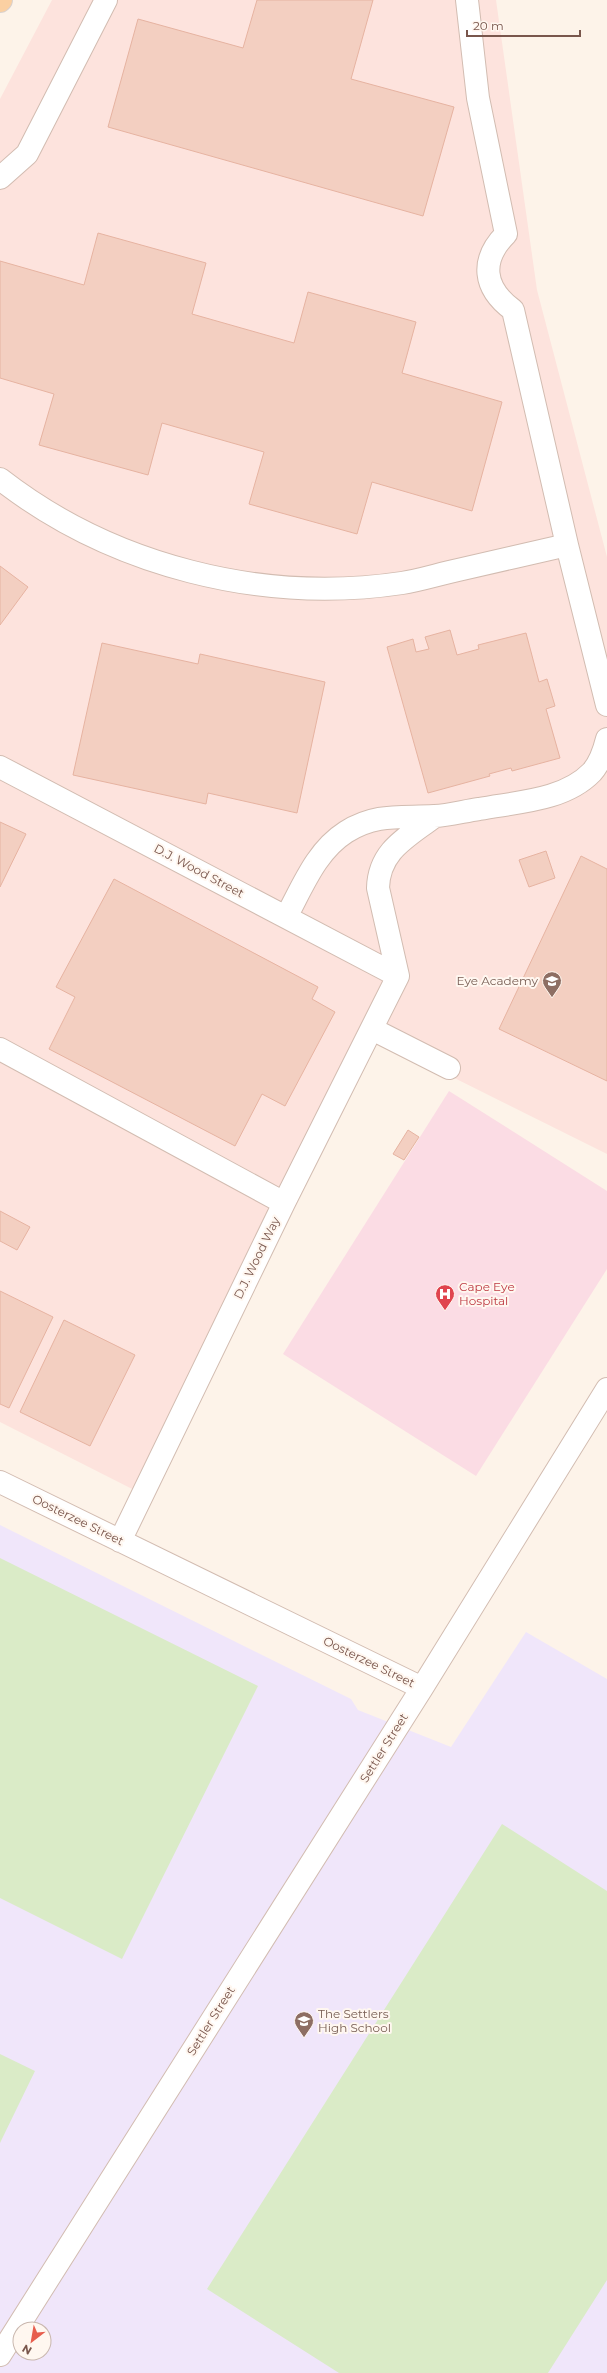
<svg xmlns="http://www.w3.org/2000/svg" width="607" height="2373" font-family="Montserrat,sans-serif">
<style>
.commercial{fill:#fde3dd}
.education{fill:#f0e6fa;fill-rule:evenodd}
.medical{fill:#fbdce4}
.green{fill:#daebc7}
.building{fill:#f3cfc1;stroke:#e6b3a1}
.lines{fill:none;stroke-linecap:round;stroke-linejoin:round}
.minor-casing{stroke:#d2bcb1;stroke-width:24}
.major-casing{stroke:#d9d0cd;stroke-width:24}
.minor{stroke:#fff;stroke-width:22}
.major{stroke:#fbd0a2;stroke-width:22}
.labels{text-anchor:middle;stroke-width:4;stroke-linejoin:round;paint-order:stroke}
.street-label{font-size:12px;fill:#79564c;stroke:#fff7f0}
.education-label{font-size:12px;fill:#785e54;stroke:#fff7f0;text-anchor:end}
.health-label{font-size:12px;fill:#be3a42;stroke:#fff7f0;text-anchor:start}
</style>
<rect width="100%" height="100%" fill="#fdf3e9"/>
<!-- commercial -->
<path class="commercial" d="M52,0h444l41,290 70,267v597l-233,-116 -228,458 -146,-74v-1323z"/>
<!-- education -->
<path class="education" d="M0,1525l351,174 7,11 93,37 75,-115 81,47v694h-607zM20,2329h24v24h-24z"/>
<!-- medical -->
<path class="medical" d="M449,1091l158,100v78l-131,207 -193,-122z"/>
<!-- green -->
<path class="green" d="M0,1558l258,128 -136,273 -122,-61z
M502,1824l105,67v389l-59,93h-209l-132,-84z
M0,2054l35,17 -35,72z"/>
<!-- building -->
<path class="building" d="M257,0h116l-22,79 103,28 -31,109 -315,-89 30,-108 105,29z
M98,233l108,30 -14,51 102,29 14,-51 108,30 -14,51 100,29 -30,109 -100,-29 -15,52 -108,-30 15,-52 -102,-29 -14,52 -109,-30 15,-51 -54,-16v-117l84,24z
M0,566l28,21 -28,38z
M450,630l7,25 22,-6 -1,-4 48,-12 13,49 8,-3 8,27 -9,3 14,49 -48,13 -1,-3 -22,6 1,2 -62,17 -41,-146 26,-8 3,13 13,-3 -4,-12z
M102,643l96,21 2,-10 125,28 -28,131 -89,-20 -2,11 -133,-29z
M0,822l26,12 -26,53z
M546,851l9,27 -26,9 -10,-27z
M581,856l26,13v212l-108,-52z
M114,879l204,108 -6,12 23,13 -50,94 -23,-12 -27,52 -186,-97 26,-52 -19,-10z
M408,1130l11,7 -15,23 -11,-6z
M0,1211l30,16 -13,23 -17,-9z
M0,1291l53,26 -44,91 -9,-4z
M64,1320l71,35 -45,91 -70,-34z"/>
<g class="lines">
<defs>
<path id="minor" d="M467,0l11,98 28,136c-26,26 -23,54 7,76l54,235 40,160
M0,178l27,-24 79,-154
M0,479c112,87 262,125 402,104 19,-3 37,-9 56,-13 36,-8 73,-17 109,-25
M0,767l398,209
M286,917c17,-31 30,-66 60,-85 30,-19 55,-14 88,-16 15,0 30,-5 45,-7 37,-7 85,-8 113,-37 8,-9 12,-21 15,-33
M398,976l-20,-88c1,-38 30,-51 57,-72
M372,1029l77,39
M0,1049l284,154
M0,1482l422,206
M120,1541l164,-338 114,-227
M0,2355l422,-667 185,-299"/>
<path id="major" d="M0,1l1,-1"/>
</defs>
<!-- minor casing -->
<use href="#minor" class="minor-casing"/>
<!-- major casing -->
<use href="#major" class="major-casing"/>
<!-- minor -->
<use href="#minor" class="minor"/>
<!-- major -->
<use href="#major" class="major"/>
</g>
<!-- icons -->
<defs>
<symbol id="school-pin" viewBox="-11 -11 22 30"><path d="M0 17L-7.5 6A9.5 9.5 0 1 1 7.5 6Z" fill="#8d6e63" stroke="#fff7f0"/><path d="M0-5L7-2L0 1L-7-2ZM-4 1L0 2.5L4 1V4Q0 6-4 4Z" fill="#fff"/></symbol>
<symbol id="hospital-pin" viewBox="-11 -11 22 30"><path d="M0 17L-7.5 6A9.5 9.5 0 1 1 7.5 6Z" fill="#e0444e" stroke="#fff7f0"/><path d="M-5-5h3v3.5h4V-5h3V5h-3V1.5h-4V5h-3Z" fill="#fff"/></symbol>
</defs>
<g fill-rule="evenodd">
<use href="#school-pin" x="541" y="970" width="22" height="30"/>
<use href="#hospital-pin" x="434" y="1283" width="22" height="30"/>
<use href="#school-pin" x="293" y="2010" width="22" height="30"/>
</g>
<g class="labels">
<!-- street labels -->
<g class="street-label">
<text transform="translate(199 871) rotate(28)" y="4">D.J. Wood Street</text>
<text transform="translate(257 1258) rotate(-64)" y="4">D.J. Wood Way</text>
<text transform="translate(78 1520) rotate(26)" y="4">Oosterzee Street</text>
<text transform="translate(369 1662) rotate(26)" y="4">Oosterzee Street</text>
<text transform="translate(384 1748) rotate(-58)" y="4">Settler Street</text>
<text transform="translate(211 2021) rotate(-58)" y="4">Settler Street</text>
</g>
<!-- education labels -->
<g class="education-label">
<text x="538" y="985">Eye Academy</text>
<text x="318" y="2018" text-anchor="start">The Settlers<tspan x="318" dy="14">High School</tspan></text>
</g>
<!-- health labels -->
<g class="health-label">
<text x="459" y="1291">Cape Eye<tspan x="459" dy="14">Hospital</tspan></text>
</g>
</g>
<!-- north arrow -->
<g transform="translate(32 2341) rotate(211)"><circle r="19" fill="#fff7f0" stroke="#c9b7ae"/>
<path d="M0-3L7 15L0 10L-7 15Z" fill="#e75e4e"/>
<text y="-6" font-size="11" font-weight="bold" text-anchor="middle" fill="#79564c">N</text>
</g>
<!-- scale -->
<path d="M467 30v6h113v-6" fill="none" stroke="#79564c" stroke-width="2"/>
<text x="473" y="30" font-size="12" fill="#79564c" stroke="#fff7f0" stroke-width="3" paint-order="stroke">20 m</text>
</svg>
